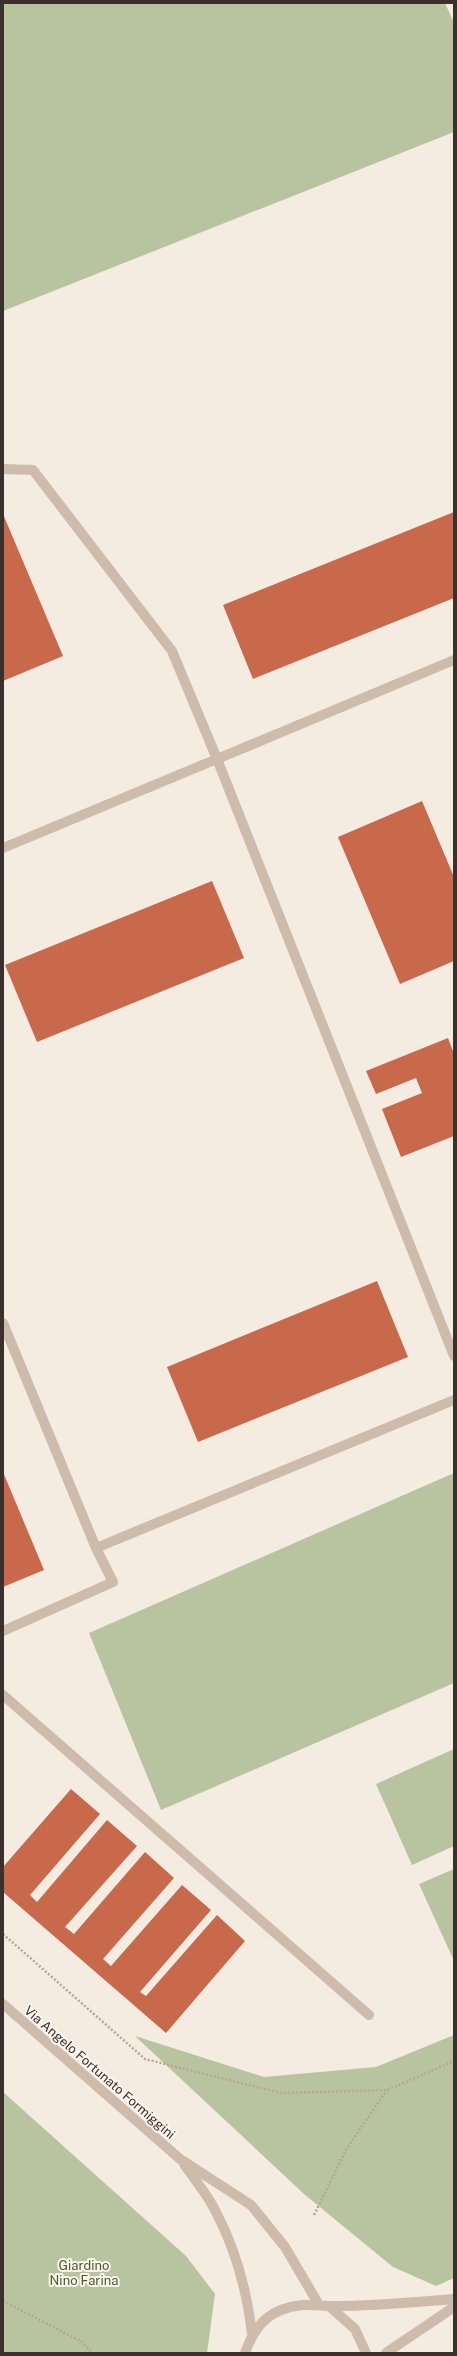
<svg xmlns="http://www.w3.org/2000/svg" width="457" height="2356" font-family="'Public Sans',sans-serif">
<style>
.green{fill:#b8c4a0}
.building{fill:#c8694b}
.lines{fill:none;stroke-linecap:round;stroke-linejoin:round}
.path{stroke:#b9a596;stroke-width:2.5;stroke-dasharray:2 2;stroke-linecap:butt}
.minor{stroke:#cdbbac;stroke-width:10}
.labels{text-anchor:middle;stroke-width:4;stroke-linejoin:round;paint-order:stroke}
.street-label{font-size:13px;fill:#3b302b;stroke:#fbf5ee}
.park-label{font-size:13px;fill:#4a5a2e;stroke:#fbf5ee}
</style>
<rect width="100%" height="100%" fill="#f4ebe1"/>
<!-- green -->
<path class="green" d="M3,3h442l9,20v109l-451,179z
M454,1473v210l-293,127 -72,-177z
M454,1749v97l-42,19 -36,-81z
M454,1869v92l-35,-77z
M454,2035v243l-18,8 -43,-19 -89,-73 -169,-158 129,41 112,-10z
M3,2092l183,164 29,38 -8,59h-204z"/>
<!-- building -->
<path class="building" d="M454,512v86l-201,81 -30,-74z
M3,514l60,142 -60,25z
M422,801l32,76v84l-54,23 -62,-147z
M212,881l32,77 -207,84 -32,-77z
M448,1038l6,16v82l-53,21 -19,-48 40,-16 -6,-15 -40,16 -10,-23z
M377,1281l31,76 -210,85 -31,-75z
M3,1472l41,98 -41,17z
M71,1789l29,25 -70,81 7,7 70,-82 30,26 -72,81 9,7 71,-82 29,26 -71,81 8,7 71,-81 29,25 -71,82 6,4 71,-81 28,26 -79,92 -163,-141v-25z"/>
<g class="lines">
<!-- path -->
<path class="path" d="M3,1934l142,125 136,34 106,-3 67,-29
M314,2215l33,-67 40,-58
M3,2301l79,41 10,11"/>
<!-- minor -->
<path class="minor" d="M3,469l30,1 139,181 45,108 -214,89
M454,660l-237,99 237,597
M3,1323l93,225 358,-148
M3,1631l110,-49 -17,-34
M3,1695l366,320
M3,2004l177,155 71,46 34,42 34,58
M184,2164c10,15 24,31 32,48 20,38 31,79 36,122
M329,2306l26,23 11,24
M245,2353c7,-19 16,-35 36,-43 19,-8 35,-4 54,-4 39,0 80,-4 119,-7
M386,2353l68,-46"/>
</g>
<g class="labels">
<!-- street labels -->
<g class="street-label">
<text transform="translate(100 2072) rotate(41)" y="5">Via Angelo Fortunato Formiggini</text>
</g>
<!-- park labels -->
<g class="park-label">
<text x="84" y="2270">Giardino<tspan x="84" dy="15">Nino Farina</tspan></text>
</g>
</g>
<!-- border -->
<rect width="457" height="2356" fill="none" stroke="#3b302b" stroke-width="8"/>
</svg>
